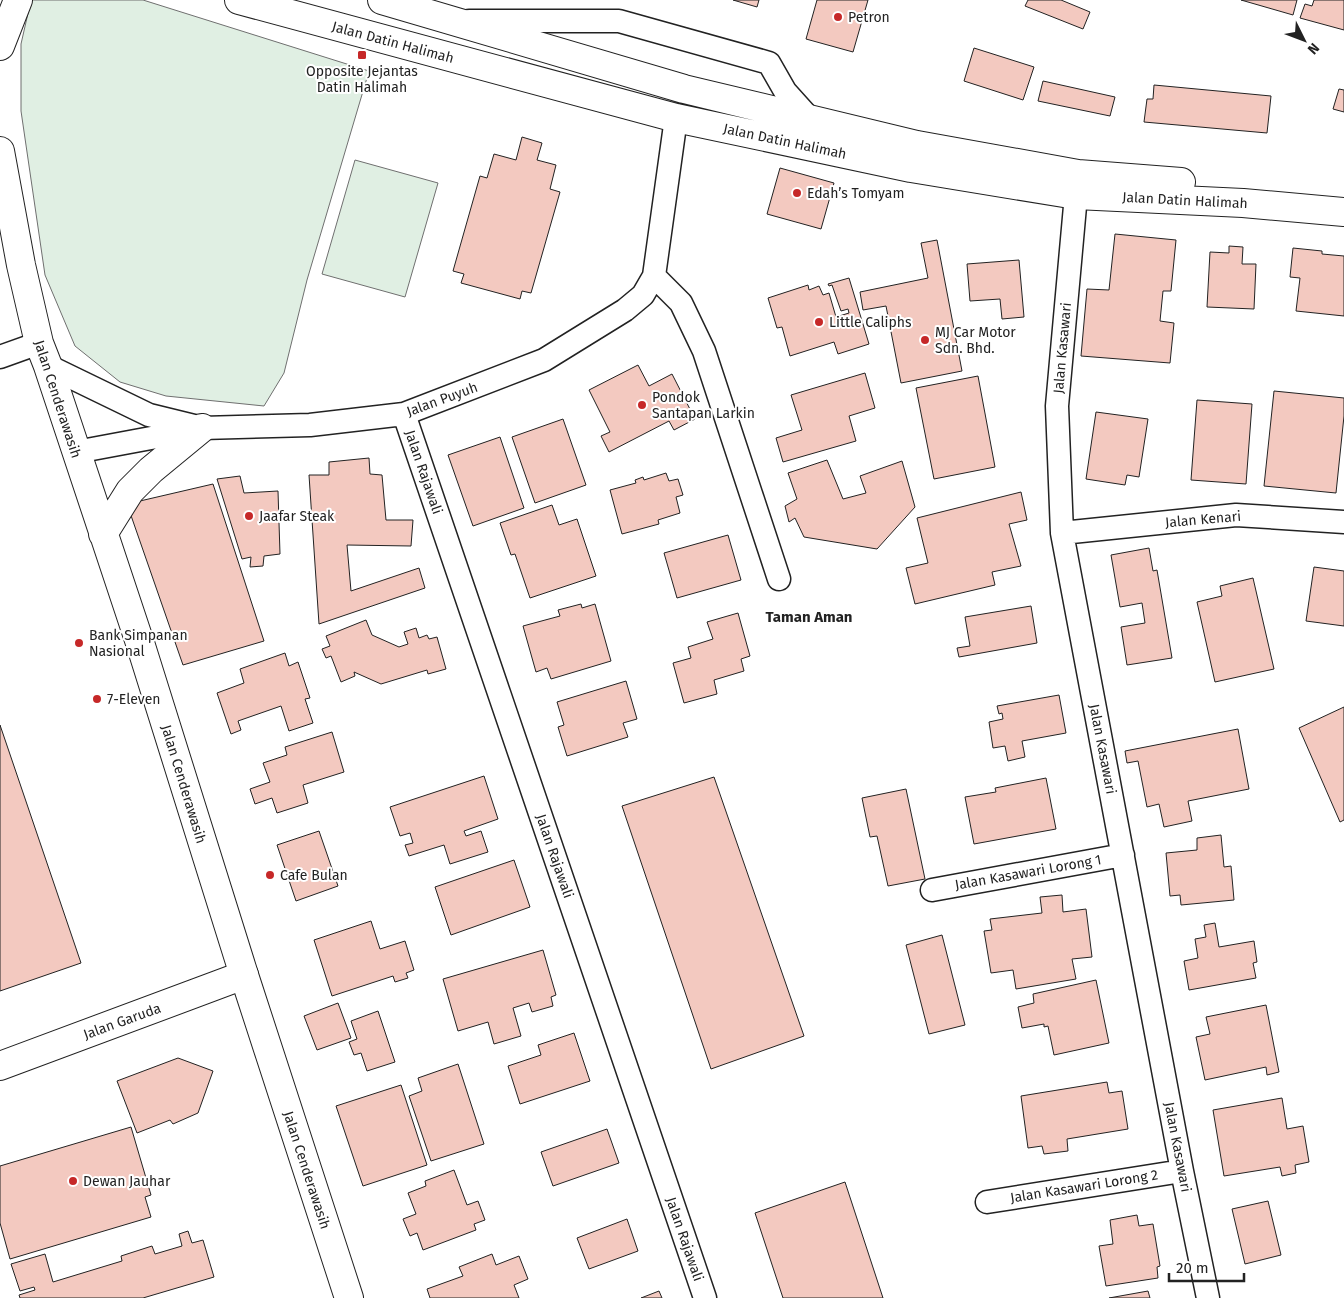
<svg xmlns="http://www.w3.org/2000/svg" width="1344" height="1298" font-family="'Fira Sans',sans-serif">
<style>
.green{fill:#e0efe3;stroke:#6f6f6f}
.building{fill:#f3c9c0;stroke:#222}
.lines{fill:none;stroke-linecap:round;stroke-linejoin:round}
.minor-casing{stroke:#222;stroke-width:25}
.tertiary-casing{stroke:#222;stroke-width:30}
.primary-casing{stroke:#222;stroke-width:30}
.minor{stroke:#fff;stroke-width:22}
.tertiary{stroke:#fff;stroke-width:28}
.primary{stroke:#fff;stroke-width:28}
.poi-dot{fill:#c62828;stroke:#fff;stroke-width:2}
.labels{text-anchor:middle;stroke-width:4;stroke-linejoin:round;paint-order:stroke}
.poi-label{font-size:14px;fill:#222;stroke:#fff;text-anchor:start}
.street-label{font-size:14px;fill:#222;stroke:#fff}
.neighbourhood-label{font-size:15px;font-weight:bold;fill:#222;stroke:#fff}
</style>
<rect width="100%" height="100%" fill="#fff"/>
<!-- green -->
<path class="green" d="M31,0h112l226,71 -62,209 -23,93 -20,33 -98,-10 -46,-14 -45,-36 -30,-71 -24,-164v-67z
M355,160l83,23 -33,114 -83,-23z"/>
<!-- building -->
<path class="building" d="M733,0h26l-2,7z
M817,0h51l-15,52 -47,-13z
M1028,0h33l29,12 -7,17 -58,-23z
M1241,0h56l-4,15z
M1314,0h30v30l-44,-12 5,-14 7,2z
M974,48l60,19 -11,33 -59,-19z
M1043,81l72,16 -5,19 -72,-15z
M1154,85l117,11 -4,37 -123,-11 3,-23h6z
M1339,89l5,1v22l-11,-3z
M522,137l20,6 -5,17 19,5 -6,24 10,3 -29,101 -9,-2 -2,8 -59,-16 3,-9 -11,-3 27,-95 7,2 7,-24 22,6z
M780,168l54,15 -13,46 -54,-15z
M1115,234l61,6 -5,51h-8l-3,30 14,2 -4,40 -89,-7 6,-67 22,1z
M937,240l25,131 -61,12 -15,-77 -23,4 -3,-18 68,-14 -7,-35z
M1229,246l14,1 -1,17h14l-2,45 -47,-2 3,-55 19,1z
M1293,248l29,3v3l22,2v60l-48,-5 4,-33 -10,-1z
M1019,260l5,57 -22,2 -2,-20 -30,2 -3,-37z
M849,278l20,66 -31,10 -4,-12 -44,14 -8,-29 -5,1 -9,-30 40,-13 1,5 10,-4 4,9 6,-2 7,24 13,-4 -1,-4 -7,2 -9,-26 -3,1 -1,-2z
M638,365l11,21 23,-12 23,45 -21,11 -5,-9 -60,31 -8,-16 9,-4 -21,-42z
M865,373l10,35 -26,8 7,25 -73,21 -7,-24 26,-8 -11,-35z
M978,376l17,91 -61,12 -18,-91z
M1274,391l70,7v18l-8,77 -72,-7z
M1197,400l55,4 -6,80 -55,-4z
M1096,412l52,7 -9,58 -12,-2 -2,10 -39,-6z
M563,419l23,66 -51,18 -23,-66z
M500,437l24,71 -51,18 -25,-71z
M369,458l1,16 12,1 4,45h27l-2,26 -64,-1 4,46 68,-23 6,20 -106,36 -10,-149h20v-13z
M827,460l16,39 23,-6 -6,-17 42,-15 13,46 -38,42 -73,-12 -9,-19 -6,4 -4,-16 12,-7 -9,-26z
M666,473l3,8 9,-2 5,16 -7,2 4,16 -22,7 1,4 -37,10 -12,-44 26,-7 -1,-3 8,-3 1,3z
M240,476l4,17 34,-2 2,63 -16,2 -1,10 -13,1 1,-10 -9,2 -25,-80z
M213,484l51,157 -81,24 -56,-161z
M1021,492l6,28 -18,4 12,42 -29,6 3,13 -80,19 -9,-36 22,-5 -11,-45z
M552,505l7,20 18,-6 19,57 -66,22 -15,-44 -4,1 -11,-32z
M728,535l13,45 -64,18 -13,-45z
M1149,548l4,23 4,-1 15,88 -45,7 -6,-38 24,-4 -3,-20 -22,4 -9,-52z
M1314,567l30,4v55l-38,-5z
M1253,578l21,91 -59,13 -18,-80 25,-6 -2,-10z
M581,604l1,4 13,-4 16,57 -60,18 -4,-11 -11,4 -13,-46 37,-10 -2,-6z
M1031,606l6,37 -78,14 -2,-9 13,-2 -5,-29z
M738,613l12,43 -9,3 3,12 -30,9 3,14 -33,9 -11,-40 18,-5 -3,-11 25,-8 -6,-17z
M366,620l6,15 27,12 9,-3 -4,-12 12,-4 3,10 8,-3 2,4 8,-2 9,32 -18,5 -1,-4 -46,14 -27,-12 1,4 -14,6 -10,-26 -5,2 -4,-9 8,-3 -4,-10z
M285,653l4,13 9,-4 12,36 -5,1 8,24 -24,8 -8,-25 -43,15 3,9 -10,4 -14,-41 27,-10 -4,-14z
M626,681l11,38 -14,4 5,14 -61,19 -9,-29 6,-2 -7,-23z
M1059,695l7,38 -44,8 3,16 -17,4 -3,-15 -12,2 -4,-26 14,-3 -1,-6 -3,1 -2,-8z
M1344,707v113l-4,2 -41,-94z
M0,725l81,238 -81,28z
M1238,729l11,60 -61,12 4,20 -28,6 -5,-23 -12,3 -9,-46 -11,2 -2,-12z
M332,732l12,40 -41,13 5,18 -31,10 -5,-15 -17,6 -5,-15 20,-7 -7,-19 24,-8 -2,-8z
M484,776l14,43 -34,12 2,5 15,-5 7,21 -38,12 -6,-19 -35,11 -4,-11 8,-2 -3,-10 -10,3 -10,-29z
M714,777l90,259 -93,33 -89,-263z
M1046,778l10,51 -82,15 -9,-47 31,-5 -1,-4z
M906,789l19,90 -37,7 -11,-50 -7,1 -8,-39z
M319,831l19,55 -42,15 -19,-56z
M1221,835l3,32 7,-1 3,34 -53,5 -1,-10 -10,1 -4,-43 31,-3v-12z
M514,860l16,47 -79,28 -16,-48z
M1062,895l1,17 23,-3 6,48 -20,2 4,20 -60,10 -3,-19 -22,3 -7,-42 8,-1 -2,-11 52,-6 -2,-16z
M371,921l9,28 25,-8 9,29 -8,3 2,5 -13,4 -2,-6 -61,20 -18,-56z
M1215,923l4,24 35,-6 3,21 -4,1 3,15 -67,12 -5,-29 14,-3 -3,-19 11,-2 -2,-12z
M942,935l23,90 -36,9 -23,-89z
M543,950l13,45 -5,2 2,9 -21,6 -3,-9 -16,5 8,28 -27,8 -6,-22 -30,9 -15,-52z
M1096,980l13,63 -55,12 -6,-29 -4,1v-3l-22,4 -4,-21 16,-4 -1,-9z
M338,1003l13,35 -34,12 -13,-34z
M1266,1005l13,67 -12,3 -1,-8 -61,13 -9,-43 14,-3 -4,-17z
M378,1011l17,51 -28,9 -6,-18 -7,2 -5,-13 8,-3 -6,-18z
M574,1033l16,48 -70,23 -12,-38 33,-11 -3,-10z
M178,1058l35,13 -15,42 -25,11 -3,-4 -33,13 -20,-52z
M458,1064l26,80 -53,17 -22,-65 13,-5 -4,-13z
M1107,1082l2,11 13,-2 6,38 -61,10 1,12 -24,3 -2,-8 -14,2 -7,-52z
M401,1085l26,80 -64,21 -27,-80z
M1282,1098l5,31 16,-3 6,36 -14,3 1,8 -14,3 -2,-9 -56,9 -11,-66z
M131,1127l20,68 -6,2 6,20 -141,42 -10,-36v-57z
M607,1129l12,34 -66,23 -12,-34z
M454,1170l13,35 11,-4 7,19 -11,4 2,6 -53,20 -6,-17 -7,3 -7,-17 13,-5 -8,-21 18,-7 -1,-5z
M845,1182l38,116h-100l-28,-85z
M1268,1201l13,54 -36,9 -13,-55z
M1137,1215l2,11 14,-2 7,42 -3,1 1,11 -52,8 -7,-40 14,-2 -3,-24z
M627,1219l11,32 -49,18 -12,-31z
M188,1231l4,12 11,-3 11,37 -71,21h-123l-1,-3 16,-5 -1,-3 -14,4 -9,-27 34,-10 8,28 69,-21 -1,-5 31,-10 3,8 27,-8 -3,-12z
M492,1254l4,11 23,-9 9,23 -14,6 5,13h-89l-3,-9 36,-13 -4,-9z
M659,1291l3,7h-21z
M1148,1291l2,7h-41z"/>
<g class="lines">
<defs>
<path id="minor" d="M469,21h150l150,42 16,28 27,30
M1076,195l-19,211 5,127 120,638 26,127
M654,276l27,27 23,48 75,228
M0,357l39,-14
M48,366l101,49 53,13 108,-3 94,-11 140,-54 81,-50 18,-15 11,-19 22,-158
M404,414l301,884
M76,452l118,-22
M1062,533l174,-18 108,7
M932,890l191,-35
M987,1202l195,-31"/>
<path id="tertiary" d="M244,975l105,323"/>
<path id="primary" d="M239,0l437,118 235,50 165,27 167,8 101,9
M382,0l302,89 233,56 161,29 103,8
M0,46l18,-46
M0,151l21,114 18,78 9,23 93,280 103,329 -244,91
M103,534l27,-43 21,-21 51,-42"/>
</defs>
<!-- minor casing -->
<use href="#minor" class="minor-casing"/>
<!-- tertiary casing -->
<use href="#tertiary" class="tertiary-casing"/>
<!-- primary casing -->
<use href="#primary" class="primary-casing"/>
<!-- minor -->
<use href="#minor" class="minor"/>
<!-- tertiary -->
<use href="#tertiary" class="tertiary"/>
<!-- primary -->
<use href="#primary" class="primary"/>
</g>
<!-- markers -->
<g class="poi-dot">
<circle cx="838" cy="17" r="5"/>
<rect x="357" y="50" width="10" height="10" rx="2.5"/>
<circle cx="797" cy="193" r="5"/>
<circle cx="819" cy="322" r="5"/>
<circle cx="925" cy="340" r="5"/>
<circle cx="642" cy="405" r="5"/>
<circle cx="249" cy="516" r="5"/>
<circle cx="79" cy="643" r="5"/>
<circle cx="97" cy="699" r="5"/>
<circle cx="270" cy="875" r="5"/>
<circle cx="73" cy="1181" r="5"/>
</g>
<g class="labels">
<!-- poi labels -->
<g class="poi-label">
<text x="848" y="22">Petron</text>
<text x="362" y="76" text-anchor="middle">Opposite Jejantas<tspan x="362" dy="16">Datin Halimah</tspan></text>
<text x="807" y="198">Edah’s Tomyam</text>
<text x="829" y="327">Little Caliphs</text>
<text x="935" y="337">MJ Car Motor<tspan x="935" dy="16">Sdn. Bhd.</tspan></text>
<text x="652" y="402">Pondok<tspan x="652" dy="16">Santapan Larkin</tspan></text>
<text x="259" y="521">Jaafar Steak</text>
<text x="89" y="640">Bank Simpanan<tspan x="89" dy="16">Nasional</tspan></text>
<text x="107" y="704">7-Eleven</text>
<text x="280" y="880">Cafe Bulan</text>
<text x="83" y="1186">Dewan Jauhar</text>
</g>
<!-- street labels -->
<g class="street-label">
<text transform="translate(393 42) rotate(15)" y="5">Jalan Datin Halimah</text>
<text transform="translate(785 141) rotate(12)" y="5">Jalan Datin Halimah</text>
<text transform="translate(1185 200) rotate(3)" y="5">Jalan Datin Halimah</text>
<text transform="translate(1062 348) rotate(-85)" y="5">Jalan Kasawari</text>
<text transform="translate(58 399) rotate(72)" y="5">Jalan Cenderawasih</text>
<text transform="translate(442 399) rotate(-20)" y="5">Jalan Puyuh</text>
<text transform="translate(424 472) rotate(71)" y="5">Jalan Rajawali</text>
<text transform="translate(1203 519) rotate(-5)" y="5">Jalan Kenari</text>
<text transform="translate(1103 749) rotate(79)" y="5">Jalan Kasawari</text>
<text transform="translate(184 784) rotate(73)" y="5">Jalan Cenderawasih</text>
<text transform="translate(555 856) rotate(71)" y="5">Jalan Rajawali</text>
<text transform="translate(1028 872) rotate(-10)" y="5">Jalan Kasawari Lorong 1</text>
<text transform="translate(122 1021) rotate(-20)" y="5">Jalan Garuda</text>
<text transform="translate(1178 1147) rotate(79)" y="5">Jalan Kasawari</text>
<text transform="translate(307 1170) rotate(72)" y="5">Jalan Cenderawasih</text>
<text transform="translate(1084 1186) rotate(-9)" y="5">Jalan Kasawari Lorong 2</text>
<text transform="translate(685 1239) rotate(71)" y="5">Jalan Rajawali</text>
</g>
<!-- neighbourhood labels -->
<g class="neighbourhood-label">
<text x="809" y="622">Taman Aman</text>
</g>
</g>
<!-- north arrow -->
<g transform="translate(1304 40) rotate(132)" stroke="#ffffff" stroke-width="4" paint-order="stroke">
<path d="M0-4L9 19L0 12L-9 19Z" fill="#222222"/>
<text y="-8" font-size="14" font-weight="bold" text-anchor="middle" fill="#222222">N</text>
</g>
<!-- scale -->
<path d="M1169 1273v8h75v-8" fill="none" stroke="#222222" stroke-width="2.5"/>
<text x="1176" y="1273" font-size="15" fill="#222222" stroke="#ffffff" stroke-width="4" paint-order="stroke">20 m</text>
</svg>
